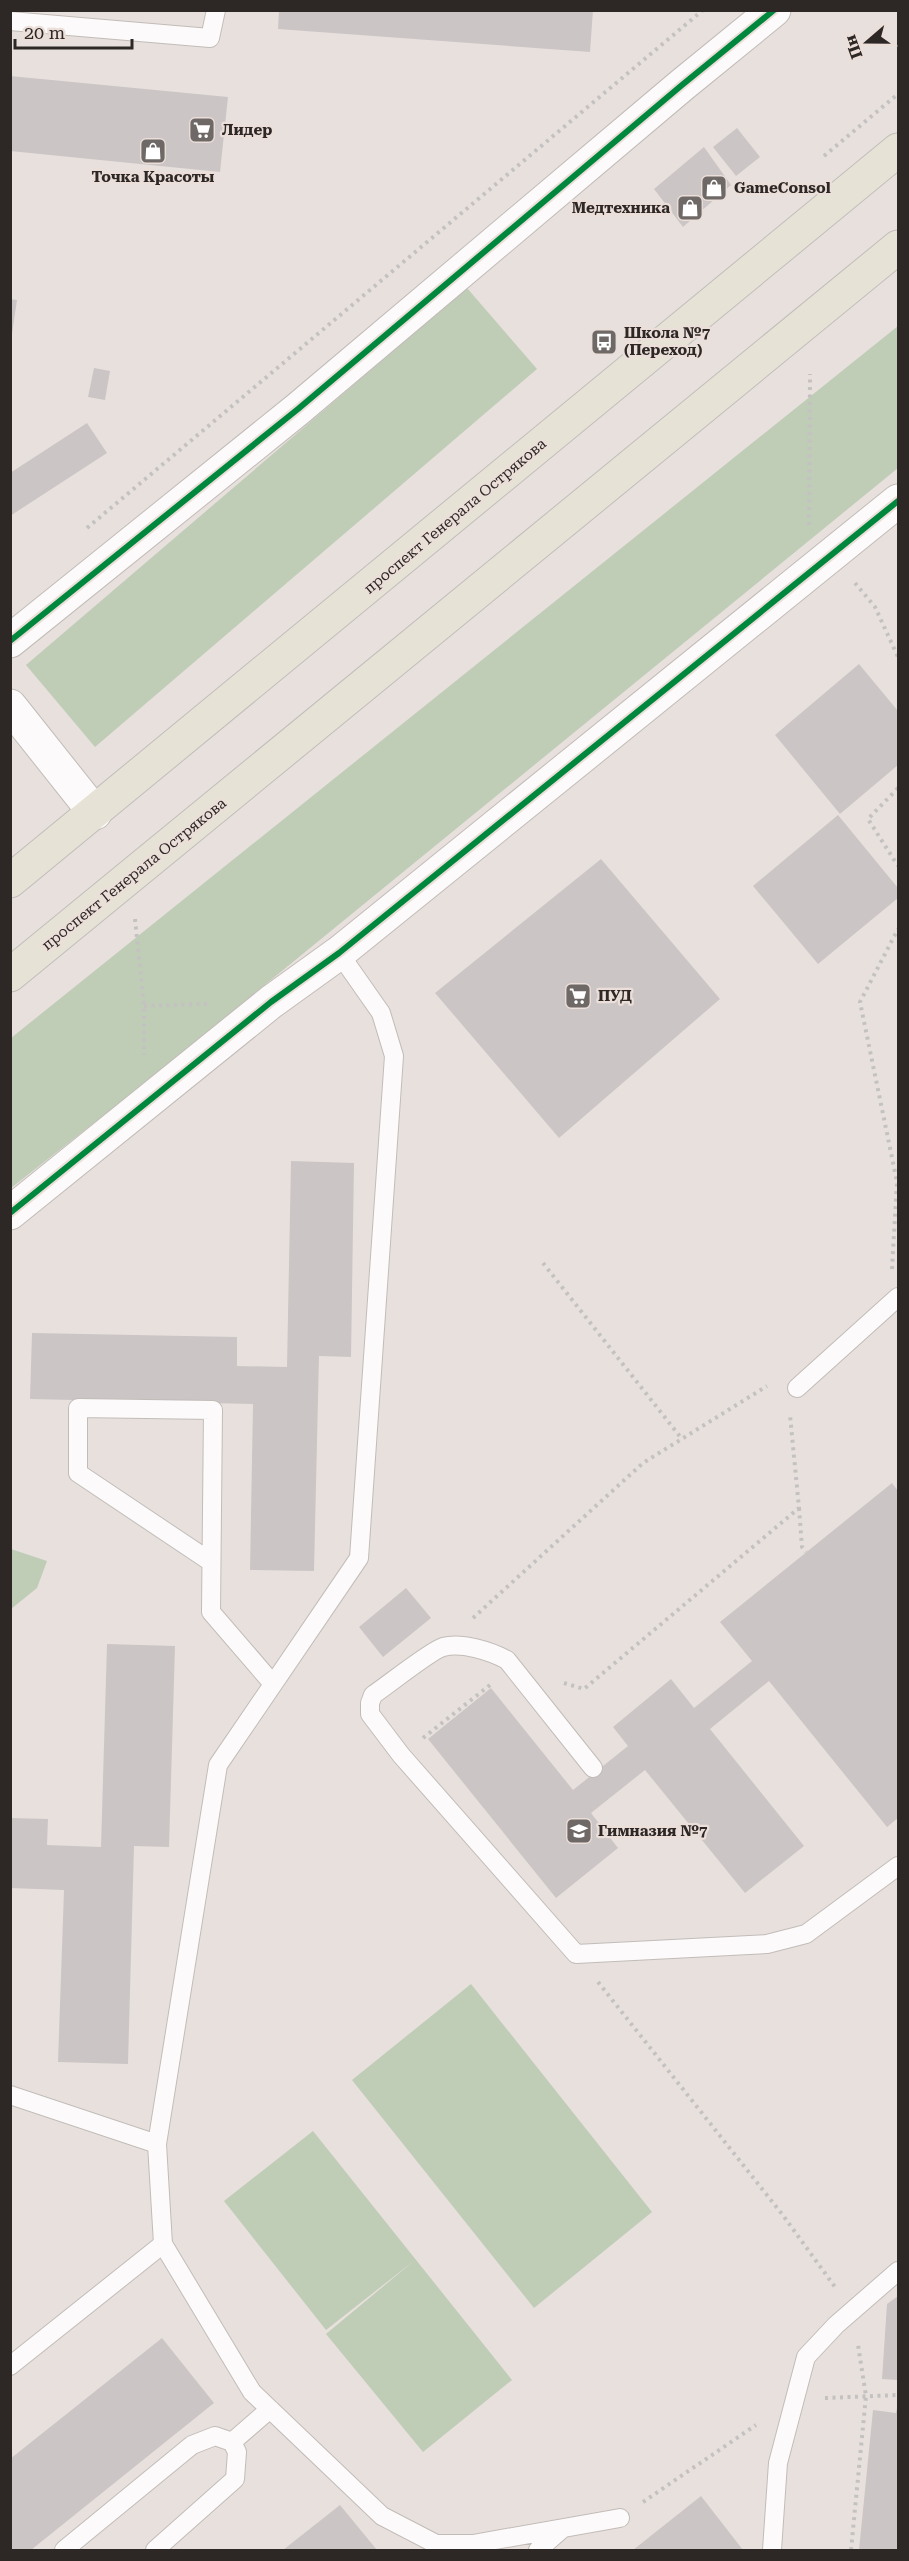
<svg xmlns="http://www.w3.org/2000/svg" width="909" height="2561" font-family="'Roboto Serif',serif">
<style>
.green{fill:#bfccb6}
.building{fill:#cbc5c5}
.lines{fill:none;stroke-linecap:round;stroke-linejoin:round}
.lane-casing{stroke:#c2bcb9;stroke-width:20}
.street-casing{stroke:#c2bcb9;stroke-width:35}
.primary-casing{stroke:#c1bdbb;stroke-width:35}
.path{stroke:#c4c2c1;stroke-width:4;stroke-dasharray:3 4.5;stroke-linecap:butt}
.lane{stroke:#fcfafa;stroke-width:18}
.street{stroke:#fcfafa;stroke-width:33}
.primary{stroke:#e6e2d6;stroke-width:33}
.cycleway-casing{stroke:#ecdfd9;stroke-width:10}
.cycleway{stroke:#00873e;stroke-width:6}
.labels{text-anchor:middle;stroke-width:4.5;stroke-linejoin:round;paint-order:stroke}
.poi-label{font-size:15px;font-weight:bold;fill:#2d2826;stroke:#ecdfd9;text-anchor:start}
.street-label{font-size:15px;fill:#2d2826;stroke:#ecdfd9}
</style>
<rect width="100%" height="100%" fill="#e8e0dd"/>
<!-- green -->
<path class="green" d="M467,288l70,81 -442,378 -69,-82z
M898,326v142l-752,614 -135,106v-150z
M11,1549l36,12 -10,27 -26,21z
M471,1984l181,228 -118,96 -182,-228z
M313,2131l199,249 -89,72 -97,-118 89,-74 -89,70 -102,-129z"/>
<!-- building -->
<path class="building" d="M279,10h314l-3,42 -312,-23z
M10,76l218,21 -8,75 -210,-21z
M737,128l23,29 -24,19 -23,-29z
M704,147l27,38 -48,42 -29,-38z
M10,299l7,1 -5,34h-2z
M94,368l16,3 -5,29 -17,-3z
M87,423l20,30 -97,63v-43z
M859,664l39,47v54l-58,49 -65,-79z
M838,815l60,73v10l-80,66 -65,-78z
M601,859l119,140 -161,139 -124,-145z
M291,1161l63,2 -3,194 -32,-1 -5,215 -64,-1 3,-166 -223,-5 2,-66 205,4v29l50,1z
M892,1483l6,8v327l-11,9 -118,-146 -59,48 94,117 -59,47 -100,-123 -54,43 27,35 -62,50 -128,-159 63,-51 82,102 55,-44 -15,-19 58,-48 23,29 58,-47 -32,-39z
M406,1588l25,30 -48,39 -24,-30z
M107,1644l68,2 -6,201 -35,-1 -6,218 -70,-2 6,-172 -54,-2v-70l38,1 -1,26 54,2z
M898,2296v84l-16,-1 5,-75z
M162,2338l52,65 -183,147h-21v-91z
M897,2408l1,142h-39l14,-140 23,3z
M701,2496l42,54h-110z
M340,2505l37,45h-94z"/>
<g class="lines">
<defs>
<path id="lane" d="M10,21l200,17 6,-28
M339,953l42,60 13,43 -35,502 -141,207 -61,379 6,100 89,148 130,124 54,28h37l147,-26
M797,1388l101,-91
M211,1562l-133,-89v-65l135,2 -2,202 62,72
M593,1768l-86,-108c-17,-9 -45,-18 -64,-13 -13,4 -55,38 -70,48l-3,8v11l31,41 175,199 191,-10 39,-10 92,-68
M10,2095l147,49
M10,2366l153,-122
M64,2550l128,-105 23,-9 17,6 38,-33
M155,2550l80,-71 2,-27 -5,-10
M538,2550l24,-21
M772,2550l6,-87 28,-106 30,-32 62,-54"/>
<path id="street" d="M10,641l288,-232 384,-324 92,-75
M10,706l85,107
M10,1213l261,-211 68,-49 559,-452"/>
<path id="primary" d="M10,881l888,-731
M10,975l888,-728"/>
</defs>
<!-- lane casing -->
<use href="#lane" class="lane-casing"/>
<!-- street casing -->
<use href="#street" class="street-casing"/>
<!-- primary casing -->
<use href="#primary" class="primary-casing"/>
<!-- path -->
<path class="path" d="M824,156l74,-62
M809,525l1,-151
M87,528l616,-518
M855,583l20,24 23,50
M898,788l-30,31 30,47
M135,919l9,87v49
M144,1006l63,-2
M543,1263l139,176
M892,1269l5,-87 -37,-180 38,-73
M799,1508l3,39 4,5
M473,1618l170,-155 124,-77
M564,1683l20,6 215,-181 -9,-93
M423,1738l67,-53
M598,1982l184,232 53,73
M825,2398l73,-3
M643,2502l113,-77
M851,2550l15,-154 -8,-51"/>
<!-- lane -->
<use href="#lane" class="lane"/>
<!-- street -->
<use href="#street" class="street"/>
<!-- primary -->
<use href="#primary" class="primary"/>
<defs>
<path id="cycleway" d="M10,641l288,-232 384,-324 92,-75
M10,1213l261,-211 68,-49 559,-452"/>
</defs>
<!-- cycleway casing -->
<use href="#cycleway" class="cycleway-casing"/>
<!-- cycleway -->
<use href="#cycleway" class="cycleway"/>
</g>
<!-- icons -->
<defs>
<symbol id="supermarket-square" viewBox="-11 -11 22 22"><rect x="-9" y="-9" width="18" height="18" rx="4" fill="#6e6866" stroke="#ecdfd9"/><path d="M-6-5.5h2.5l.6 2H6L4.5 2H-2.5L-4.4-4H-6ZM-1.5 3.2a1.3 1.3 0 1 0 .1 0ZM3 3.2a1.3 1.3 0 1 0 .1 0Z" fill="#fff"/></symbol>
<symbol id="shop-square" viewBox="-11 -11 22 22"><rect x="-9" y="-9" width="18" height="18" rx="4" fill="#6e6866" stroke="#ecdfd9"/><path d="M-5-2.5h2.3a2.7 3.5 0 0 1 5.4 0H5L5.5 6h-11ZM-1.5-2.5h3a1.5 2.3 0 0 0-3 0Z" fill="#fff"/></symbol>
<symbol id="bus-square" viewBox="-11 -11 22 22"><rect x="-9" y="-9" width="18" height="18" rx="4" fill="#6e6866" stroke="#ecdfd9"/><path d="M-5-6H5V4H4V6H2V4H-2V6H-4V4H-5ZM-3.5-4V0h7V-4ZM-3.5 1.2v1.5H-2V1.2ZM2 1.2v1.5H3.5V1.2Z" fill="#fff"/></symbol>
<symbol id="school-square" viewBox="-11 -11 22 22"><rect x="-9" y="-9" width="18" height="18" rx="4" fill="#6e6866" stroke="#ecdfd9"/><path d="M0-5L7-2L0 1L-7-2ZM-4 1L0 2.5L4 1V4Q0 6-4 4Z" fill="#fff"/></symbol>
</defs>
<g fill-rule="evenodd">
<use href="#supermarket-square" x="187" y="115" width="30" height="30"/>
<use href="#shop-square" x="138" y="136" width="30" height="30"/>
<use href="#shop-square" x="699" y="173" width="30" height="30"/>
<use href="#shop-square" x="675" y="193" width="30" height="30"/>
<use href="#bus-square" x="589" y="327" width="30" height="30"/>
<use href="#supermarket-square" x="563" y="981" width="30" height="30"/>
<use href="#school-square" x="564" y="1816" width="30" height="30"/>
</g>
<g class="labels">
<!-- poi labels -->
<g class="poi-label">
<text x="222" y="135">Лидер</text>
<text x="153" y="182" text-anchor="middle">Точка Красоты</text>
<text x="734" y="193">GameConsol</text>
<text x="670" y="213" text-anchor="end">Медтехника</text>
<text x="624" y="338">Школа №7<tspan x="624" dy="17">(Переход)</tspan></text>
<text x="598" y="1001">ПУД</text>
<text x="598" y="1836">Гимназия №7</text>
</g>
<!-- street labels -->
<g class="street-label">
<text transform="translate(455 516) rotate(-40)" y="5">проспект Генерала Острякова</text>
<text transform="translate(134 874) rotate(-39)" y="5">проспект Генерала Острякова</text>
</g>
</g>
<!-- border -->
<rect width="909" height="2561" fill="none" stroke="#2d2826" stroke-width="24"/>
<!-- north arrow -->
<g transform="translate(867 42) rotate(250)" stroke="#ecdfd9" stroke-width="4.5" paint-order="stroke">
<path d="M0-4.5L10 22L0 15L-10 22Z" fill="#2d2826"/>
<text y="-9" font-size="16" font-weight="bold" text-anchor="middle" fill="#2d2826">Пн</text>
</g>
<!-- scale -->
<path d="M15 39v9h117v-9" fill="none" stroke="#2d2826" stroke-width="3"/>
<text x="24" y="39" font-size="18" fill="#2d2826" stroke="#ecdfd9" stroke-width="4.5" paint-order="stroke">20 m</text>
</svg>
